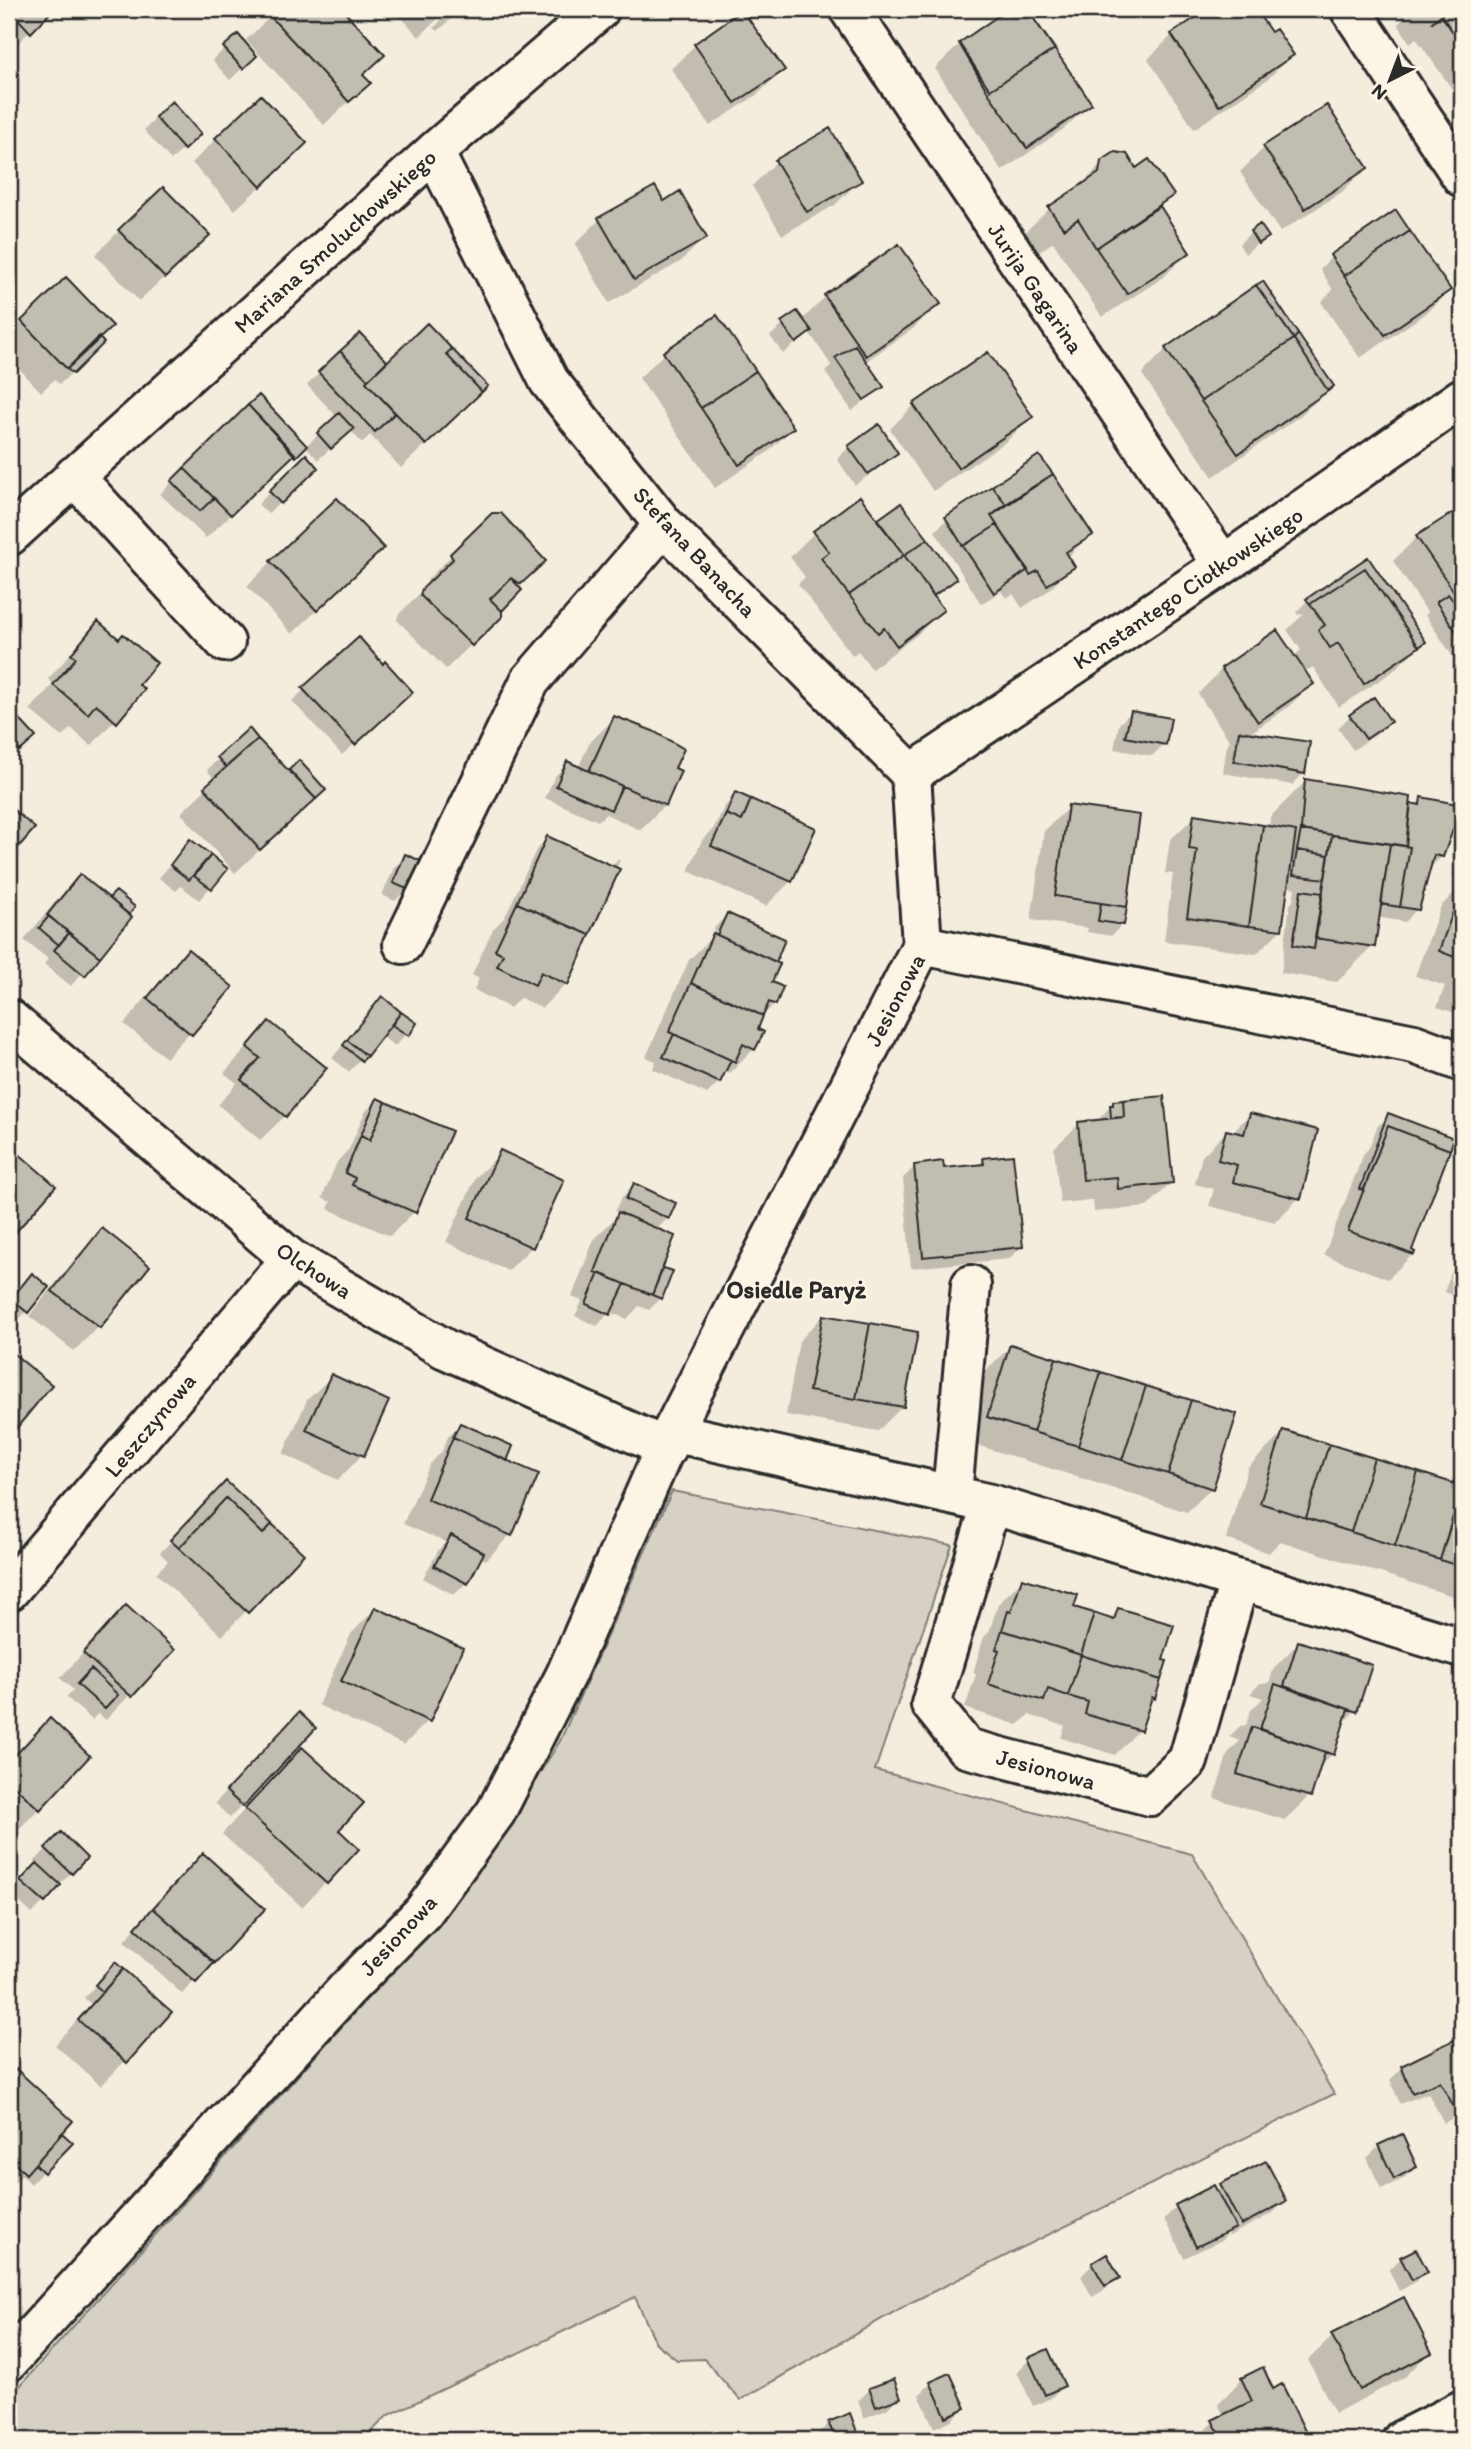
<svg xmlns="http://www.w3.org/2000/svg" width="1471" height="2449" font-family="Itim,sans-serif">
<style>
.green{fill:#d6d1c4;stroke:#807e78;stroke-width:2}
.shadow{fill:#0003}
.building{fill:#c2bdb1;stroke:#2b2b2b;stroke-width:2}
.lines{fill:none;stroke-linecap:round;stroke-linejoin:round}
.minor-casing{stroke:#2b2b2b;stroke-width:44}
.minor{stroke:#fcf5e5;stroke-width:38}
.labels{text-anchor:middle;stroke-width:5;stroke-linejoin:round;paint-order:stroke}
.street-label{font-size:23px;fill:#2b2b2b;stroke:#fcf5e5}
.neighbourhood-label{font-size:24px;font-weight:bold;fill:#2b2b2b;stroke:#fcf5e5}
</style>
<rect width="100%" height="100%" fill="#f4edde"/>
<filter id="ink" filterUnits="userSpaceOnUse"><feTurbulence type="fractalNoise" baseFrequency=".0143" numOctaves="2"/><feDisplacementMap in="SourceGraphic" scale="14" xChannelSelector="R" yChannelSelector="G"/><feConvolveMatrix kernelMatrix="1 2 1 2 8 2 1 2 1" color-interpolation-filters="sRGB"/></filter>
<g filter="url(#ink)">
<!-- green -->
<path class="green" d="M672,1491l280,54 -77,225 317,84 142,240 -424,209 -170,97 -36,-41 -27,1 -21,-17 -21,-46 -248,119 -24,24h-354v-42l459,-512 92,-145z"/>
<!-- shadow -->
<path class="shadow" d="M9,9h43l-43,43z
M278,9h62l42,45 -21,22 7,7 -44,42 -78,-85z
M394,9h54l-29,28z
M451,9h11l-24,22 -4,-3z
M899,9h12l-8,6z
M1012,9h13l65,95 -25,24 -63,43 -67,-103 25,-24z
M1211,9h42l17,26 22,19 -24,25 -74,50 -46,-70 24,-24z
M1378,9h84v94l-46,-65 -6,5 -12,-19 5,-5 -7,-10 -12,9z
M744,10l8,12 -2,2 33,46 -25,24 -48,32 -39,-57 24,-24z
M238,37l17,19 -25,24 -18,-20z
M156,118l31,28 -16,14 -27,-30z
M216,139l65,29 -46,42 -43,-47z
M1264,148l102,19 -24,25 -62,40 -40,-60z
M776,162l84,18 -25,25 -53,30 -30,-49z
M1103,163l32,7 36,25 -12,12 29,45 -24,25 -62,40 -49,-75 -14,10 -14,-20 25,-24 28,-20z
M663,203l42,35 -25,24 -71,41 -34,-59 24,-24z
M119,231l64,28 -44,42 -44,-46z
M1251,232l15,4 -21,18 -6,-10z
M1331,257l118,33 -24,24 -65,44 -39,-56 12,-12 -13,-21z
M66,280l36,63 -42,41 -6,-4 -13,12 -32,-34v-23z
M1262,283l70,103 -31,29 -88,62 -71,-103 24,-25z
M825,297l113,6 -24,25 -49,34 17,24 -30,25 -27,-39 6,-7 -22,-33 -26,22 -13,-18 27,-23 5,7z
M717,317l75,111 -24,24 -53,36 -76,-110 25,-24z
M360,335l19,36 76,45 -54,52 -31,-33 -8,8 -12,-13 -32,30 -12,-14 31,-29 -30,-32z
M914,405l117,12 -24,24 -74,50 -43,-62z
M249,407l56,39 -99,92 -46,-44z
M9,411l5,5 -5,5z
M849,447l46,6 -12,12 -28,20 -18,-26z
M306,457l10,11 -48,46 -10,-10z
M1038,457l52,77 -23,24 5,9 -24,24 -26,17 -9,-14 -7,4 -5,-7 -20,13 -46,-73 12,-12z
M493,514l50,47 -26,26 -42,54 -29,28 -49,-49 1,-5 31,-31 -2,-4z
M1462,518v77l-10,7 2,4 7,-4 1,2v47l-9,6 -28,-42 3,-2 -35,-52 24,-24z
M877,522l78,57 -22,19 9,12 -24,24 -46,35 -14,-18 -5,5 -55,-72 7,-7 -15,-20 24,-24z
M271,562l86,10 -65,62 -45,-48z
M1308,600l116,42 -32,30 -53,35 -26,-40 -9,5 8,12 -25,24 -38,26 55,39 -12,12 -69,-12 4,-29 3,-3 -32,-47 24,-25 71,-12 8,-7 -14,-20 18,-17 -7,2 -2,-3z
M98,623l39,62 6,4 -52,57 -20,-18 -9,9 -32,-27 23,-26 -5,-5z
M359,639l24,27 16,38 -57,51 -50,-54z
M1131,712l33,32 -12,12 -38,-7 5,-25z
M11,713l22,24 -24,24v-46z
M1350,716l39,6 -12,12 -24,16 -15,-22z
M615,718l64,54 -14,33 -25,25 -34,-16 -8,7 -53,-23 10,-22 12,-12 11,4 12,-26z
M257,740l31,33 11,-11 25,28 -89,83 -54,-60 34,-33 -8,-10 12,-12z
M1306,781l102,27 3,-3 4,1 7,-7 20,57 -12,12 -13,41 -12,13 -28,-5 -4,29 -36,36 -56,-9 9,-69 3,-3 2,-13 -8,-1 -6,43 -25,24 -92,-13 9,-67 -8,-1 5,-33 25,-24 74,12 1,-11z
M736,795l55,86 -25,25 -78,-35 14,-31 12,-12 10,-21z
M1069,807l54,117 -12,12 -24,-4 1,-4 -57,-8 13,-89z
M548,838l62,29 8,-8 2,1 -54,124 -24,24 -22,-10 -10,10 -36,-18 5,-11 -7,-4 21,-46 12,-12 31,-67z
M190,841l36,28 -27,31 -18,-14 -5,5 -17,-13z
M406,856l1,33 -12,12 -13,-6 12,-27z
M80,876l50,42 -59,68 -27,-22 4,-5 -24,-19 32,-39z
M1462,885v96l-9,-3 -1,3 10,4v30l-25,-8 8,-21 -30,-10 26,-70z
M727,915l47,46 -5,22 5,21 -14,15 -6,30 -24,24 -6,-2 -5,11 -12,12 -54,-25 3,-8 -10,-4 43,-97 20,-20 6,-13z
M188,951l43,36 -65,71 -42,-34 40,-48z
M382,999l33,25 -20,22 -15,-10 -31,36 -17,-14z
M269,1023l16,93 -25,24 -42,-35 19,-22 -13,-10z
M1162,1098l9,85 -24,24 -53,5 -1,-12 -33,3 -6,-55 25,-24 20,-2 3,-7 12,-12z
M377,1100l37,112 -24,24 -62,-27 3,-7 -9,-4 15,-36 12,-13 16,-37z
M1250,1114l49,84 -24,24 -66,-16 5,-17 -19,-5 7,-28 24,-24 6,1z
M1389,1116l21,135 3,3 -25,25 -64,-24 40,-102 5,-5 8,-21z
M10,1149l43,37 -44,51v-87z
M501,1153l31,94 -24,24 -62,-29 30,-65z
M984,1159l37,88 -12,12 -98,9 -8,-90 12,-12 27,4 35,-3z
M634,1185l34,33 -12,12 5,39 9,3 -9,26 -12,12 -10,-4 -12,13 -17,-7 -13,14 -22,-10 7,-15 -10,-4 22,-58 26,-26 -5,-2 7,-14z
M102,1231l45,35 -49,61 -24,24 -45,-35 49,-61z
M1462,1242v56l-18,-6z
M21,1287l26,1 -32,36 -6,-5v-18z
M823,1316l79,91 -24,24 -92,-16 13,-74z
M1011,1346l201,142 -25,24 -223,-71 22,-71z
M9,1352l40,33 -40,49z
M332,1376l55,25 -25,54 -24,25 -55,-26 24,-54z
M460,1425l45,36 31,14 -26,60 -24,25 -6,-3 -14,26 -12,12 -31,-17 16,-29 7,-7 -43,-18 27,-60 12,-13 6,-14z
M1284,1432l178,56v111l-182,-58 -11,12 -43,-14 22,-72z
M214,1495l87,59 -79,82 -66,-63 12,-12 -8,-8z
M1022,1580l50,28 37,12 10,-10 42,51 -8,37 -5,5 -9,27 -24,25 -54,-17 4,-12 -36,-11 -11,10 -53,-17 11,-34 -3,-1 5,-17 6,-19 5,-5 9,-28z
M126,1607l46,43 -66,70 -8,-7 -6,7 -26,-23 7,-7 -13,-12z
M375,1609l53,112 -24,24 -86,-40 33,-71z
M1298,1643l57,68 -14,14 -9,29 -14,14 -9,28 -24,24 -71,-22 14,-45 12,-12 -11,-4 11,-11 6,-1 5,-15 12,-12 -13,-4 10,-11h9l5,-15z
M287,1727l27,1 -84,90 -15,-15z
M26,1745l13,64 -24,24 -6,-6v-64z
M278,1773l79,76 -55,58 -80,-73z
M61,1834l24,24 -53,56 -22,-21 28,-29 -3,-3z
M179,1880l83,29 -80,85 -58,-53z
M104,1976l21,85 -24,25 -46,-41 36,-41 -7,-6z
M1462,2038v75l-18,10 -16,-30 -28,11 -10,-24 12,-12z
M16,2072l44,61 10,10 -39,41 -9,-9 -13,13v-109z
M1379,2146l36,21 -12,12 -22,10 -14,-31z
M1221,2186l64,15 -12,12 -44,23 -1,-3 -6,7 -38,18 -20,-39 12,-12 37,-19 2,4z
M1415,2251l11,20 -12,12 -15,8 -10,-21 12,-12z
M1093,2264l25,13 -12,12 -14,8 -11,-21z
M1333,2336l97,16 -25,25 -70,36 -27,-53z
M1029,2360l34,26 -12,12 -18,8 -16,-34z
M1242,2379l30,12 9,-5 26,53 -112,1 19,-19 10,-5 -6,-12z
M931,2383l32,25 -11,12 -18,8 -15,-33z
M870,2389l29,8 -12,12 -23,9 -6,-17z
M848,2416l10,24h-39l-2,-5 12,-12z"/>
<!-- building -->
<path class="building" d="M9,9h45l-23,24z
M276,9h66l43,46 -22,20 8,8 -22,19 -80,-87z
M1008,9h19l65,95 -65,44 -38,-54 -30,-51z
M1008,9h19l28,40 -65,41 -31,-47z
M1208,9h47l16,23 5,-3 18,26 -75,51 -48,-72z
M1448,9h14v36l-21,-30 -10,8z
M742,10l43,60 -50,33 -41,-59z
M238,34l19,22 -14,13 -20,-22z
M261,95l46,48 -46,44 -46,-49z
M172,101l29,33 -17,16 -29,-33z
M1327,105l41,63 -63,41 -42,-63z
M830,128l32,53 -55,31 -32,-52z
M1115,152l12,2 9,14 13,-9 25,36 -78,53 -18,-29 -14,10 -16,-22 51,-34 2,-12z
M655,186l9,15 16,-10 27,47 -73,42 -36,-62z
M163,187l47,48 -45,43 -47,-48z
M1160,206l30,47 -63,41 -31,-46z
M1396,210l14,21 -66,45 -14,-21z
M1260,224l9,13 -11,7 -8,-13z
M1410,231l41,59 -66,45 -41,-59z
M899,244l42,60 -75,52 -42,-61z
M66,277l47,49 -46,43 -46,-48z
M1263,281l35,53 -4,5 -38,-54z
M1256,285l38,54 -93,62 -36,-53z
M797,311l15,20 -16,12 -15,-21z
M717,315l39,56 -55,37 -38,-56z
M427,323l25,26 -6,5 36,38 -56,53 -60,-63z
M360,333l27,28 -19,19 -28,-29z
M1298,334l36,52 -6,5 -34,-52z
M99,337l5,6 -31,31 -6,-5z
M1294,339l34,52 -90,63 -37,-53z
M855,345l29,42 -20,13 -29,-42z
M452,349l36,37 -6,6 -36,-38z
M340,351l28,29 -2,2 29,31 -20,19 -57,-60z
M988,352l45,65 -75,51 -45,-64z
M756,371l38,57 -55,37 -38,-57z
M259,395l48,51 -11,11 -48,-52z
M248,405l47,49 -64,61 -47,-47z
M339,413l15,16 -23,20 -14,-16z
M879,424l19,29 -30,21 -20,-28z
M306,454l12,14 -37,36 -12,-13z
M1039,455l14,19 -47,30 -14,-18z
M184,468l30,30 -14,13 -29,-30z
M1053,474l40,61 -27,17 9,15 -28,18 -9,-14 -8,4 -39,-59z
M992,486l14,18 -15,12 6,9 -34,21 -18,-29z
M860,496l44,59 -55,40 -28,-37 8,-6 -16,-21z
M337,498l47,50 -67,63 -47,-50z
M901,503l27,36 -24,16 -27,-35z
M492,513h9l45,48 -25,23 -10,-6 -21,21 12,12v6l-30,29 -52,-51 2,-6 31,-30 -3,-5z
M1452,513l5,7 5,-4v73l-7,4 -39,-57z
M997,525l31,45 -34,23 -31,-47z
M928,539l29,40 -24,17 -29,-41z
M904,555l40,55 -47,36 -13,-18 -6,5 -29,-38z
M1368,557l58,85 -7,5 -54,-79 -55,36 -4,-5z
M1365,568l54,79 -55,37 -26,-41 -8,5 -12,-18 7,-5 -15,-21z
M511,578l11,12 -20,21 -12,-12z
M1448,594l7,9 6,-4 1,2v39l-26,-38z
M98,621l21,18 4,-5 34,29 -18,22 6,4 -28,34 -21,-19 -8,10 -35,-29 23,-27 -5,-4z
M1277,630l37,54 -56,38 -37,-54z
M359,637l24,27 2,-3 28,31 -58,53 -53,-57z
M1374,697l17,25 -25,17 -17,-24z
M11,710l25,27 -16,14 -11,-12v-26z
M1131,711l40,7 -5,27 -41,-8z
M614,716l39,15 31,18 -9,19 6,3 -15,35 -77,-35z
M249,728l9,11 -32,28 -9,-10z
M1239,731l71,11 -5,32 -71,-13z
M258,739l58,60 -56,51 -56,-63z
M299,760l27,30 -10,9 -27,-29z
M567,761l55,25 -11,24 -55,-24z
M1305,779l106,18 -5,49 -105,-16z
M735,792l16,7 -9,22 -16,-7z
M1421,797l41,8 -19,52 -9,-2 -15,55 -19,-3 10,-60 -4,-1 5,-43 9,2z
M751,799l65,29 -24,54 -81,-36 15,-32 16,7z
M1068,805l72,10 -13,92 -72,-11z
M9,806l26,22 -26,30z
M1194,814l69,11 -14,101 -62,-9 10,-67 -8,-1z
M1263,825l33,6 -14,99 -33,-4z
M1301,830l31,5 -3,20 -32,-5z
M1332,835l58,9 -15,103 -60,-9z
M547,836l73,33 -30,66 -73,-32z
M190,839l21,16 -22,25 -19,-15z
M1390,844l20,3 -10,60 -19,-3z
M1297,850l32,5 -4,24 -32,-4z
M405,854l16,7 -12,29 -16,-7z
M211,855l17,14 -16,20 -18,-13z
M80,874l52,43 -32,40 -53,-42z
M1462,887v73l-23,-9z
M1301,890l22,3 -9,56 -21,-4z
M116,891l19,16 -6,8 -20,-17z
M517,903l73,32 -22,50 -27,-13 -6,13 -38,-19 6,-12 -8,-4z
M1101,903l26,4 -3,18 -26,-4z
M727,913l58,26 -9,23 -59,-27z
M49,916l20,17 -10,12 -20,-17z
M69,933l31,24 -15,19 -31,-26z
M713,933l67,31 -8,18 11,5 -7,18 -7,-3 -6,14 -72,-33z
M188,949l45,38 -41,48 -45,-37z
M691,983l72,33 -5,13 6,3 -9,18 -12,-6 -8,18 -66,-30z
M382,996l19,16 -34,44 -20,-16z
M401,1012l16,11 -8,13 -17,-11z
M269,1021l58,47 -41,49 -45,-37 19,-22 -13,-11z
M674,1034l57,26 -11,23 -57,-26z
M347,1040l20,16 -5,5 -19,-16z
M1164,1096l9,87 -55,6 -1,-12 -34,3 -5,-58 46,-5 -1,-17z
M377,1098l9,4 -16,38 -9,-5z
M1123,1100l1,17 -13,1 -1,-13h3v-4z
M386,1102l66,29 -36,82 -64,-28 3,-7 -10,-5 16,-38 9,5z
M1250,1113l68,17 -17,69 -68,-17 4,-17 -19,-5 8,-30 18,4z
M1388,1113l66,25 -4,12 -62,-24 -24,64 -4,-1z
M1388,1126l62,24 -38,100 3,2 -1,3 -66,-24z
M10,1146l46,40 -41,47 -6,-5z
M500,1150l64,30 -31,68 -64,-30z
M1013,1155l10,92 -100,10 -9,-92 29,-4 1,7 40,-4 -1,-6z
M634,1183l42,20 -7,16 -43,-20z
M618,1212l57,24 -23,59 -57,-23z
M102,1228l48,38 -50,62 -48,-37z
M663,1268l10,3 -11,28 -10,-4z
M32,1273l17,14 -21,26 -17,-14z
M599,1273l26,11 -15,31 -24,-11z
M823,1315l47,8 -14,76 -47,-8z
M870,1323l48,9 -14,75 -48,-8z
M1010,1344l46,14 -23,74 -46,-15z
M9,1350l43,35 -37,45 -6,-5z
M1056,1358l45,14 -23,74 -45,-14z
M1101,1372l45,14 -24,74 -44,-14z
M331,1374l58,27 -25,55 -58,-26z
M1146,1386l45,14 -23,74 -46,-14z
M1191,1400l46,14 -24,75 -45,-15z
M460,1423l53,23 -6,15 -54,-24z
M1283,1430l46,14 -23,74 -46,-15z
M453,1437l86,37 -27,62 -85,-37z
M1329,1444l45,14 -23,74 -45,-14z
M1374,1458l44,14 -23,74 -44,-14z
M1418,1472l44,14 -22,74 -45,-14z
M226,1481l46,43 -9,10 -37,-36 -47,50 -9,-8z
M1462,1488v79l-22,-7z
M226,1498l37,36 9,-10 32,30 -56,59 -69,-65z
M451,1535l33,18 -16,31 -34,-18z
M1022,1578l56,17 -4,12 20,6 -13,42 -79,-25 6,-19 3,1z
M126,1605l49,45 -43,47 -49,-44z
M375,1607l88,41 -33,74 -89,-41z
M1118,1608l56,17 -11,35 4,1 -6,19 -80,-25 13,-42 20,7z
M1002,1630l79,25 -13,41 -20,-7 -4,12 -56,-17 11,-34 -3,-1z
M1298,1641l74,24 -15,47 -73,-26z
M1081,1655l80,25 -6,19 -3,-2 -11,34 -56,-17 3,-12 -20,-6z
M91,1669l27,26 -13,14 -28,-25z
M1275,1684l73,25 -14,46 -74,-26z
M299,1712l17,16 -73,79 -17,-16z
M50,1718l40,38 -50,54 -31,-29v-19z
M1252,1727l73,25 -14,45 -74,-23z
M302,1747l62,56 -25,27 20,19 -32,35 -82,-75z
M61,1832l26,26 -15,16 -27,-26z
M203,1853l62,56 -50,54 -62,-55z
M37,1863l24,22 -16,18 -25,-22z
M153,1908l61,55 -18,20 -61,-55z
M115,1962l8,7 -20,23 -8,-7z
M123,1969l49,43 -45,51 -49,-43z
M1462,2036v73l-5,3 -17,-30 -28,11 -11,-27z
M16,2069l57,52 -47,53 -17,-16v-81z
M62,2133l11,10 -29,30 -9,-9z
M1402,2134l15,33 -23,12 -16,-34z
M1266,2161l21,40 -46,24 -21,-41z
M1214,2185l22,43 -40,19 -21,-42z
M1416,2249l12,23 -16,8 -12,-23z
M1107,2254l13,24 -15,8 -13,-23z
M1404,2297l28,56 -72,37 -29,-56z
M1048,2349l17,37 -20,9 -17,-37z
M1263,2367l10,22 9,-5 27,55 -86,1 -11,-20 40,-19 -11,-23z
M950,2373l16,35 -20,9 -16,-35z
M894,2379l7,19 -25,9 -7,-19z
M850,2413l10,27h-24l-8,-18z"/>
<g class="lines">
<defs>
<path id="minor" d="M849,9l374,556
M1350,9l112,168
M434,152l115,229 115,144 247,249 11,171
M74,476l151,166
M9,536l425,-384 166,-143
M911,774l312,-209 239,-167
M403,944l127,-263 134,-156
M9,1019l282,240 154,90 222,99
M672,1432l319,72 471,144
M952,1494l19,-209
M991,1504l-60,200 35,44 184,48 38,-35 51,-180
M9,1591l282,-332
M9,2361l337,-371 77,-78 73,-100 70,-138 106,-242 250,-487 492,99 48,18
M1402,2440l60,-30"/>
</defs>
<!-- minor casing -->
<use href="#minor" class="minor-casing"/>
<!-- minor -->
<use href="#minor" class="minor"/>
</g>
</g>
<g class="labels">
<!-- street labels -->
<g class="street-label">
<text transform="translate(335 241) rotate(-42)" y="8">Mariana Smoluchowskiego</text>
<text transform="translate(1036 288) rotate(56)" y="8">Jurija Gagarina</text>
<text transform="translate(695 552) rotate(47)" y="8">Stefana Banacha</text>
<text transform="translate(1188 588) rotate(-34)" y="8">Konstantego Ciołkowskiego</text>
<text transform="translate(895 1000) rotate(-62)" y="8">Jesionowa</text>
<text transform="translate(314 1270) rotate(33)" y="8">Olchowa</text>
<text transform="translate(150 1425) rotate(-50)" y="8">Leszczynowa</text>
<text transform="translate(1046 1769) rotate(15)" y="8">Jesionowa</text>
<text transform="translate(398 1935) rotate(-47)" y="8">Jesionowa</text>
</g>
<!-- neighbourhood labels -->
<g class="neighbourhood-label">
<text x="796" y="1298">Osiedle Paryż</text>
</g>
</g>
<!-- margin -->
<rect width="1471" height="2449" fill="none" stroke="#fcf5e5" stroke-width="35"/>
<rect x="18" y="18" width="1436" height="2414" fill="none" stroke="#2b2b2b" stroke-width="2.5" filter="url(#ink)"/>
<!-- north arrow -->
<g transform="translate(1390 80) rotate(222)" stroke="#fcf5e5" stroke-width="5" paint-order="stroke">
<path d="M0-5L12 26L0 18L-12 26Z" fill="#2b2b2b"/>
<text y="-10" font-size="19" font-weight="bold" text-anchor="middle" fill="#2b2b2b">N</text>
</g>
</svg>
